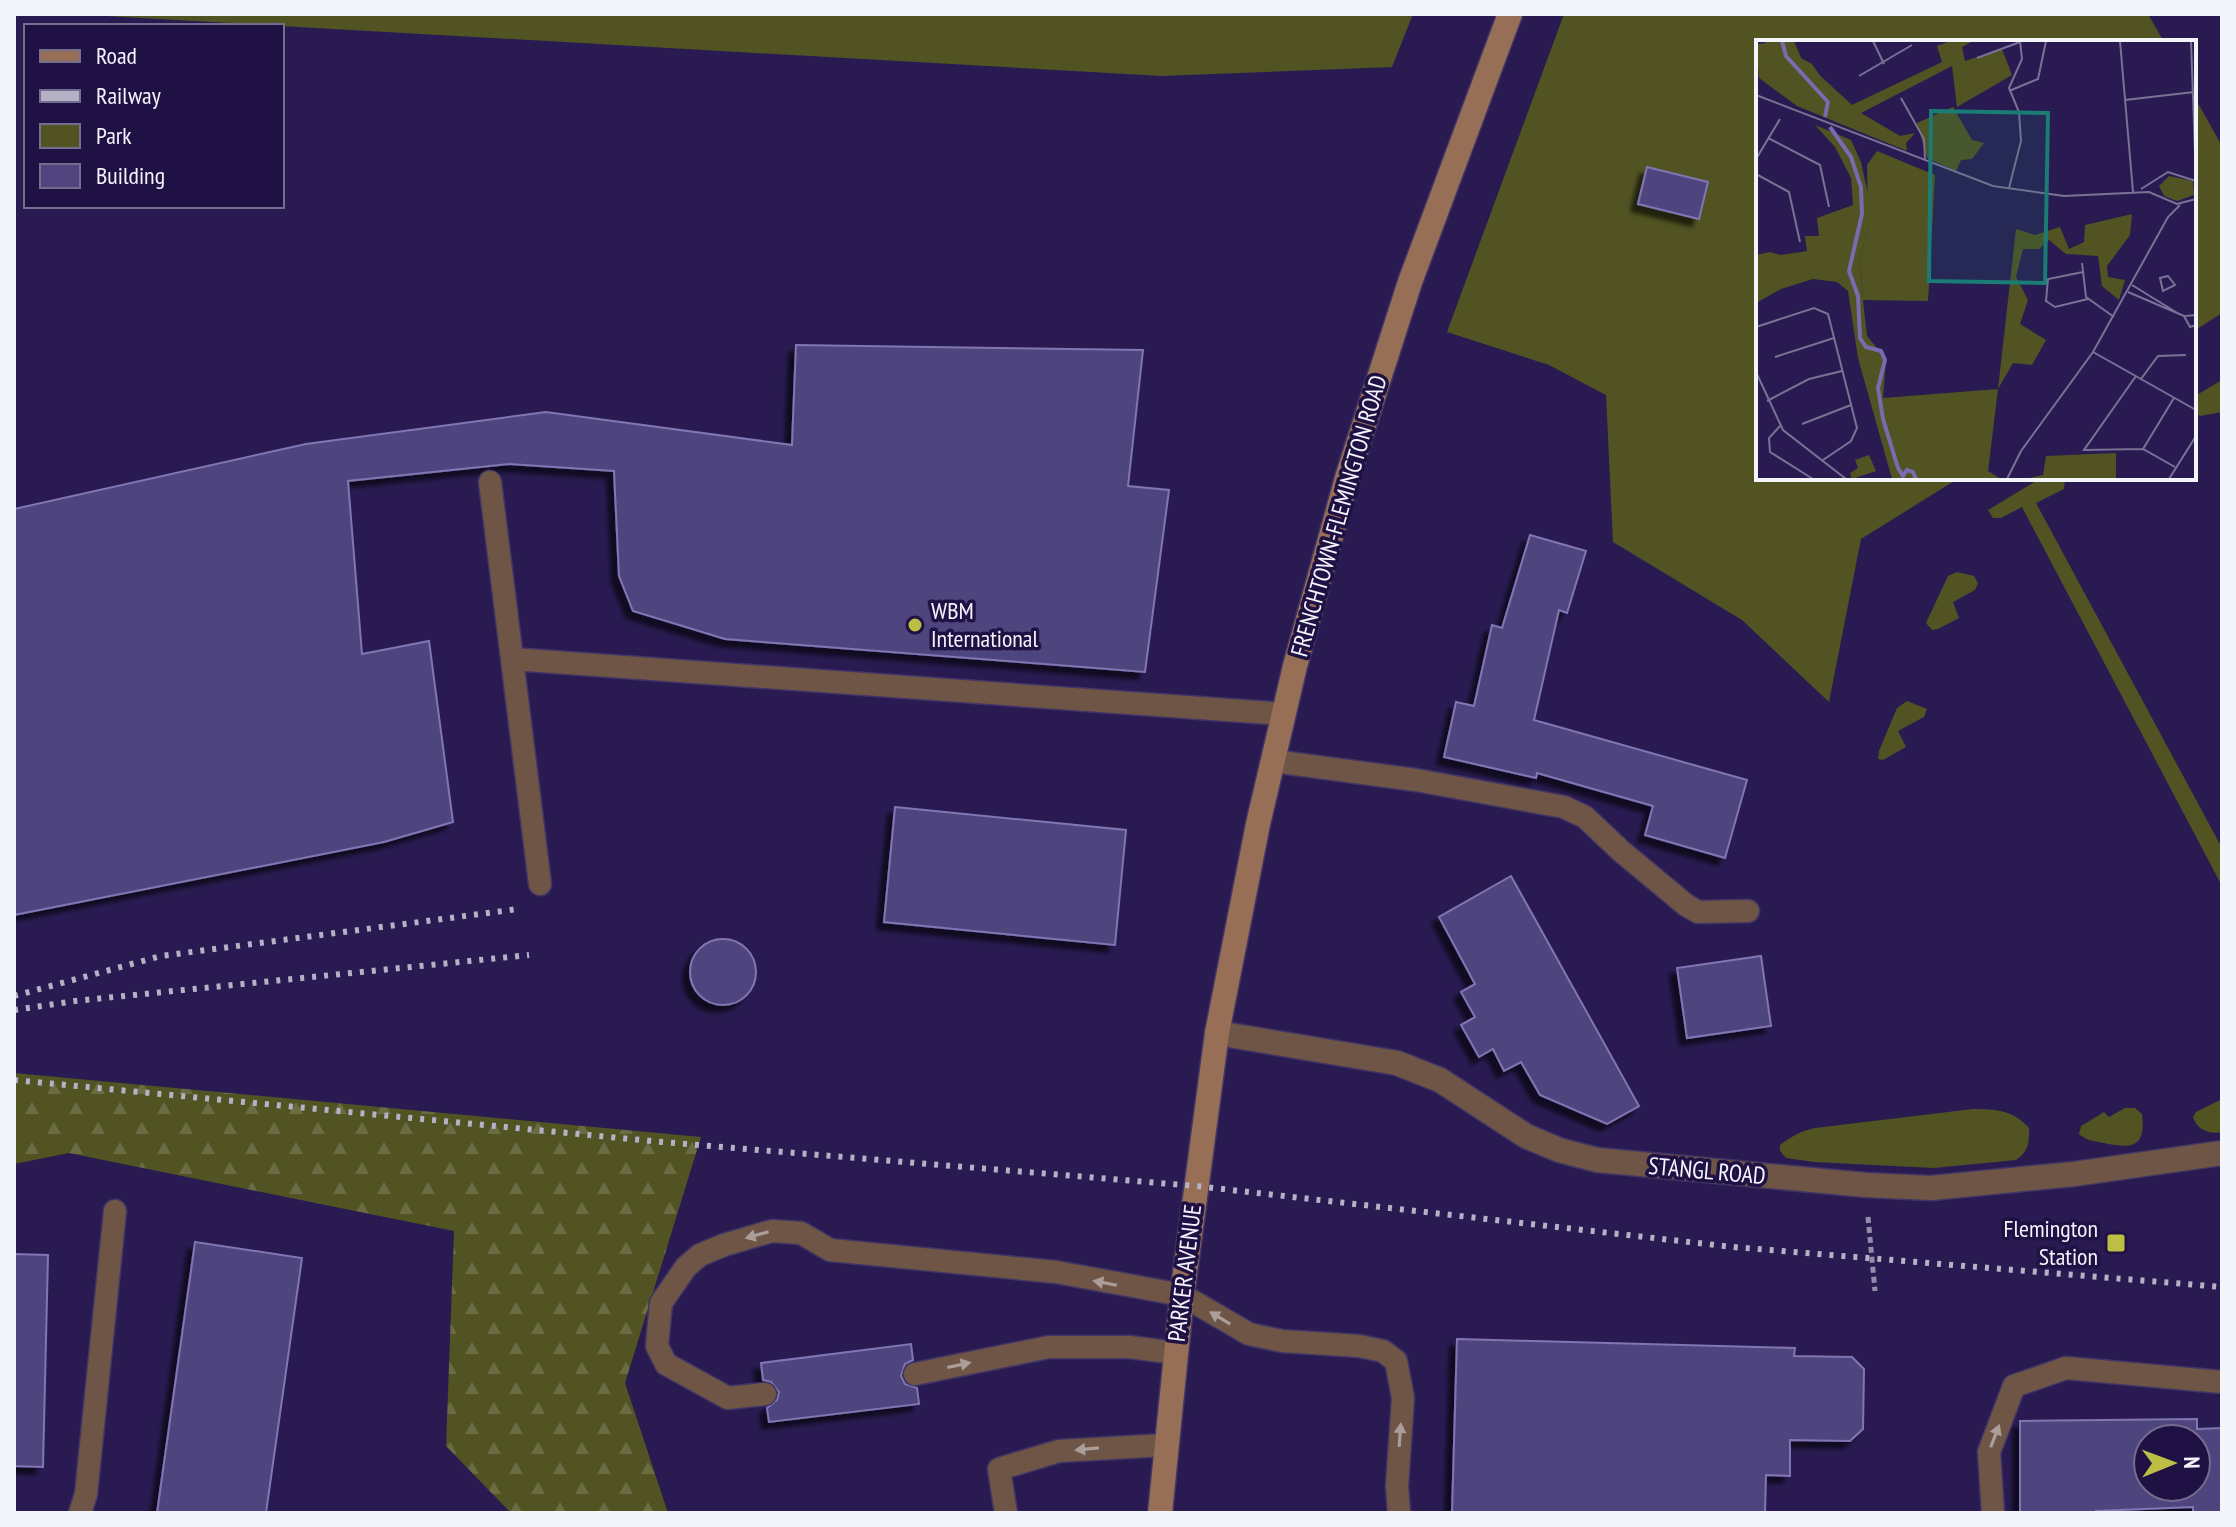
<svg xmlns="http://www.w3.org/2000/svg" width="2236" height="1527" font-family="'PT Sans Narrow',sans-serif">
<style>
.green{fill:#515323}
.forest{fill:url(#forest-firs)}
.building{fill:#50457e;stroke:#8076b4;stroke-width:2;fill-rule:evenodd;filter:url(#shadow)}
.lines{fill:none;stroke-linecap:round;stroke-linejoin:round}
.lane-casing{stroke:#413565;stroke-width:25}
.street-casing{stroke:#413565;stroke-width:27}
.secondary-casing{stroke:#413565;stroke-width:27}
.path{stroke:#938caa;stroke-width:5;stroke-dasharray:6 4;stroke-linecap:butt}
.lane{stroke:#6f5546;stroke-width:22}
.street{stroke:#6f5546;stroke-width:24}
.secondary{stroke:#976e56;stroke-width:24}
.rail{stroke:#b5b1c7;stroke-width:6;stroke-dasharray:4 8;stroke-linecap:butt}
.oneway{fill:#ab9d97}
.poi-dot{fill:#bcbf44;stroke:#201145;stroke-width:3}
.labels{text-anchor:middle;stroke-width:7;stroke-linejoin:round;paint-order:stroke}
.street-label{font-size:24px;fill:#f4f4fb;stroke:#201145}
.poi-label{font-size:24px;fill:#f4f4fb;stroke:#201145;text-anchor:start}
.inset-river{fill:none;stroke:#786baf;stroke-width:4}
.inset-road{fill:none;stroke:#7a7295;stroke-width:2}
.view{fill:#1a7c75;fill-opacity:0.15;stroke:#1a7c75;stroke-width:4}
.inset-edge{fill:none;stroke:#f4f4fb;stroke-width:4}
</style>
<defs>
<pattern id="forest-firs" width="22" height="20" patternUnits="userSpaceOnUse" patternTransform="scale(2)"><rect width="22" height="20" fill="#515323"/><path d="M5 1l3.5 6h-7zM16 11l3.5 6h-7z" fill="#6b6c44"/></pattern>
<filter id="shadow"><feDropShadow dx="-7" dy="7" stdDeviation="2" flood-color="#0009"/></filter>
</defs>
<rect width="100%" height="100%" fill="#291b51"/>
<!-- green -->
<path class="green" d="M70,14h1343l-21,53 -230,9z
M1564,14h584l16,28h-406v436h201l-98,61 -32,163 -87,-82 -129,-78 -7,-147 -57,-30 -102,-33z
M2194,96l28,50v167l-28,18z
M2222,380v32l-22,4 -6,-4 1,-16z
M2041,478h24l-1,11 -28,14 186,345v38l-200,-379 -21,11h-8l-5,-8z
M1957,572l17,4 4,7 -3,7 -22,12 6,16 -21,11 -6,1 -6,-7 22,-47z
M1907,701l20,8 -3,8 -26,14 8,16 -23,13 -5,-1 1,-8 18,-43z
M2222,1099v33c-12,3 -25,-2 -29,-15l3,-5z
M2125,1108h10l7,6c4,34 -10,35 -38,29 -10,-2 -17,-2 -25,-9l2,-8 23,-14 5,5z
M1973,1109c23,0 40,1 56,19 0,15 0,23 -13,32l-82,8 -120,-6 -28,-4 -6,-7v-6c12,-9 21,-14 35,-17z"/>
<!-- forest -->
<path class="forest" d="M14,1073l687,64 -76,246 43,130h-157l-65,-67 8,-215 -385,-78 -55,11z"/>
<!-- building -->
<path class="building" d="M1647,167l61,15 -9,37 -61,-15z
M796,345l347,5 -15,136 41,4 -24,182 -420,-33 -92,-28 -14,-35 -5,-105 -105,-7 -161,17 14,173 67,-13 24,181 -69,20 -370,73v-406l292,-65 240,-32 246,33z
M1530,535l56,16 -19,62 -8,-3 -25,110 213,60 -22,78 -80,-23 8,-29 -116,-33 -1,5 -92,-21 12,-55 18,4 18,-81 10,3z
M895,807l231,23 -11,115 -231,-23z
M1511,876l128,230 -32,18 -67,-29 -19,-33 -17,9 -11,-22 -14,8 -18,-32 14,-8 -14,-25 14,-8 -36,-67z
M690 972a33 33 0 1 1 66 0a33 33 0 1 1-66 0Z
M1761,956l10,70 -84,12 -10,-70z
M195,1242l107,16 -36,255h-109z
M14,1254l34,1 -5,212 -29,-1z
M1457,1339l338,9 -1,8 58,1 12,12 -1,60 -13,12 -60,-1v36l-24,-1 -1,38h-313z
M911,1344l2,16 -8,4 -4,12 4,8 12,4 2,16 -150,18 -2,-14 10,-8 2,-8 -8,-10 -8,-2 -2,-17z
M2197,1419v10l25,-1v85h-29v-6l-97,4v2h-76v-92zM2148,1439h48v48h-48z"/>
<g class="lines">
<defs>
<path id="lane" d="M490,482l50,402
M512,659l772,55
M1273,761l143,19 148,27 21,10 36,34 65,54 12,7 50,-1
M915,1374l134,-27h80l47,6
M765,1394l-37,4 -62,-34 -9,-18 4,-43 25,-36 14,-12 24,-10 48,-14 29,2 29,17 226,22 126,23 67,39 33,7 77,5 24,5 13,10 7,37 -6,88 2,27
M80,1513l6,-19 29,-283
M1006,1513l-7,-44 60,-18 106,-6
M1993,1513l-4,-61 25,-66 52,-18 156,14"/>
<path id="street" d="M1217,1033l180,30 43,17 86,56 33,14 38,10 269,25 65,3 143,-14 148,-21"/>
<path id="secondary" d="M1160,1513l22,-218 35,-262 41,-209 37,-158 52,-188 63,-196 100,-268"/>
</defs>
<!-- lane casing -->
<use href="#lane" class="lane-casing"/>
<!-- street casing -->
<use href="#street" class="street-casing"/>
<!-- secondary casing -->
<use href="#secondary" class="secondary-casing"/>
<!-- path -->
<path class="path" d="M1868,1217l7,74"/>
<!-- lane -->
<use href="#lane" class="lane"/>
<!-- street -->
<use href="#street" class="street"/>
<!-- secondary -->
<use href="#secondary" class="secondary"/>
<!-- rail -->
<path class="rail" d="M14,996l147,-40 357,-47
M14,1010l61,-9 454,-46
M14,1080l648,62 534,44 537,61 489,40"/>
</g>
<!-- one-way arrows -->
<defs><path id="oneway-solid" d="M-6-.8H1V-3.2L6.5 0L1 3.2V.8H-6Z" transform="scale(2)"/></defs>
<g class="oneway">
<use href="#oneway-solid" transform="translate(757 1235) rotate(164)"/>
<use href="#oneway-solid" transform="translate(1105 1283) rotate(-169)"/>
<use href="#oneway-solid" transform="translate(1220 1318) rotate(-149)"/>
<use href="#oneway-solid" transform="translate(959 1365) rotate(-12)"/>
<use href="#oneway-solid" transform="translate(1400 1435) rotate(-86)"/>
<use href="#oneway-solid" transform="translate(1995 1436) rotate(-69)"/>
<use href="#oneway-solid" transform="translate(1087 1449) rotate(175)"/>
</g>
<!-- markers -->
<g class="poi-dot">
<circle cx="915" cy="625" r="8"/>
<rect x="2106" y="1233" width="20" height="20" rx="4"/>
</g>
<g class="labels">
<!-- street labels -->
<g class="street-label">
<text transform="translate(1339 516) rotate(-74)" y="8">FRENCHTOWN-FLEMINGTON ROAD</text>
<text transform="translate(1707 1171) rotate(5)" y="8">STANGL ROAD</text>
<text transform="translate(1185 1273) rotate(-83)" y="8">PARKER AVENUE</text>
</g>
<!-- poi labels -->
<g class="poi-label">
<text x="931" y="619">WBM<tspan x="931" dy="28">International</tspan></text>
<text x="2098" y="1237" text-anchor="end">Flemington<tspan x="2098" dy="28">Station</tspan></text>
</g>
</g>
<!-- overview -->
<g transform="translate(1756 40)">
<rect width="440" height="440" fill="#291b51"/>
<path d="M197,67l19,33 12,3 -12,16 -11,1 -5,11 -29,-13 -10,-35zM121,111l58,24 -7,126 -65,-1 -3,-44 8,-27 -1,-64zM413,136l24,5 1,14 -17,6 -13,-5 -5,-10zM14,212l11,3v34l-25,14v-48zM113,415l7,16 -24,8 -2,-6 8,-5 -3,-8z" fill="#515323"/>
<path d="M37,1l8,17 51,47 90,-43 -5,-16 13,-5h23l-11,6 3,14 37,-12 10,26 -55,32 -5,-41 -91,47 39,23 15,-3 -9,10 1,8 -110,-45 -38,-28 -3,-34zM59,85l36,15 10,22 8,37 -1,30 -8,27 3,44 4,36 19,23 -3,39 115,-9 18,-160 19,6 25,-8 9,22 15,-7 1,-17 47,-11 -2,21 -23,31 1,11 17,3 -6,20 -17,-14 -4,-30 -32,-2 -17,-14 -10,9h-16l-7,28 12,23 -8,24 26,16 -14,25 -19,-2 -15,26 -10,82 13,8h-109l-34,-121 -10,-67 -11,-9 -24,-3 -32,10v-34l26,-4 -2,-15h14l-2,-18 36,-13 -2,-27 -16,-31zM360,413v26h-91l18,-4 3,-19z" fill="#515323"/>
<path d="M38,1l7,17 11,6 44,64 -52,-22 -14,-17 -25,-47z" fill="#515323"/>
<path class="inset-river" d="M26,1l4,15 42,46 -3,15M74,87l21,30 10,30 1,27 -13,57 9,25 2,42 6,9 15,4 4,9 -7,28 5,31 15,49 5,8 4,-6 6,2 3,7"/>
<path class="inset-road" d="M117,1l11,23M364,1l13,151M435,1l5,139M221,18l43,-16M103,36l53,-31M253,51l29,-12 8,-38M0,55l237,91 71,10 85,-4 28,12 19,-5M145,58l23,41 1,20M369,60l69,-8M12,98l52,27 9,42M0,119l24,-40M0,134l33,18 11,50M253,148l12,-47 -2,-29 -10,-24 13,-29 -2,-18M385,149l27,-17 28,9M326,223l4,34 28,20M327,232l-35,7 -2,22 9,6 33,-8M412,236l7,9 -12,6 -3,-13zM376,245l47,29M372,252l56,24M440,275l-12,1 6,11 6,-2M0,287l58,-19 14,6 29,114 -6,13 -28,19M337,312l103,58M19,317l59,-19M0,332l27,58 63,49M380,336l-52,74 59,-1 32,18M385,339l17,-23 28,-1M11,361l42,-22 33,-8M46,384l49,-19M24,386l-11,12 1,14 43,27M387,409l31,-51M251,439l14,-28 72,-99 75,-135 12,-12M413,439l27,-43"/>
<path class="view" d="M175,71l117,2 -3,170 -116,-2z"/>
<rect width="440" height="440" class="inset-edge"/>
</g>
<!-- border -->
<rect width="2236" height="1527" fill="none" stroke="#f4f4fb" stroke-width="32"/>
<!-- legend -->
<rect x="24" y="24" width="260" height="184" fill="#201145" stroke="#756c8e" stroke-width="2"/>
<rect x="40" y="50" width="40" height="12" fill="#976e56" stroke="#756c8e" stroke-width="2"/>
<text x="96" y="64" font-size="24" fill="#f4f4fb">Road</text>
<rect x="40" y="90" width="40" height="12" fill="#b5b1c7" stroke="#756c8e" stroke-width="2"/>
<text x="96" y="104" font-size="24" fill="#f4f4fb">Railway</text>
<rect x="40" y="124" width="40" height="24" fill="#515323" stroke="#756c8e" stroke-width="2"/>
<text x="96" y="144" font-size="24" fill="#f4f4fb">Park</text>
<rect x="40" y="164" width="40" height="24" fill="#50457e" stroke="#756c8e" stroke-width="2"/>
<text x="96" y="184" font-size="24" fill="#f4f4fb">Building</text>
<!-- north arrow -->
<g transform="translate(2172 1463) rotate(89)"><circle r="38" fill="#201145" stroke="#756c8e" stroke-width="2"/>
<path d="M0-6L14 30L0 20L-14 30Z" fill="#bcbf44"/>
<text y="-12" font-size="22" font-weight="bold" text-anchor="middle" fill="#f4f4fb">N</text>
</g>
</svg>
